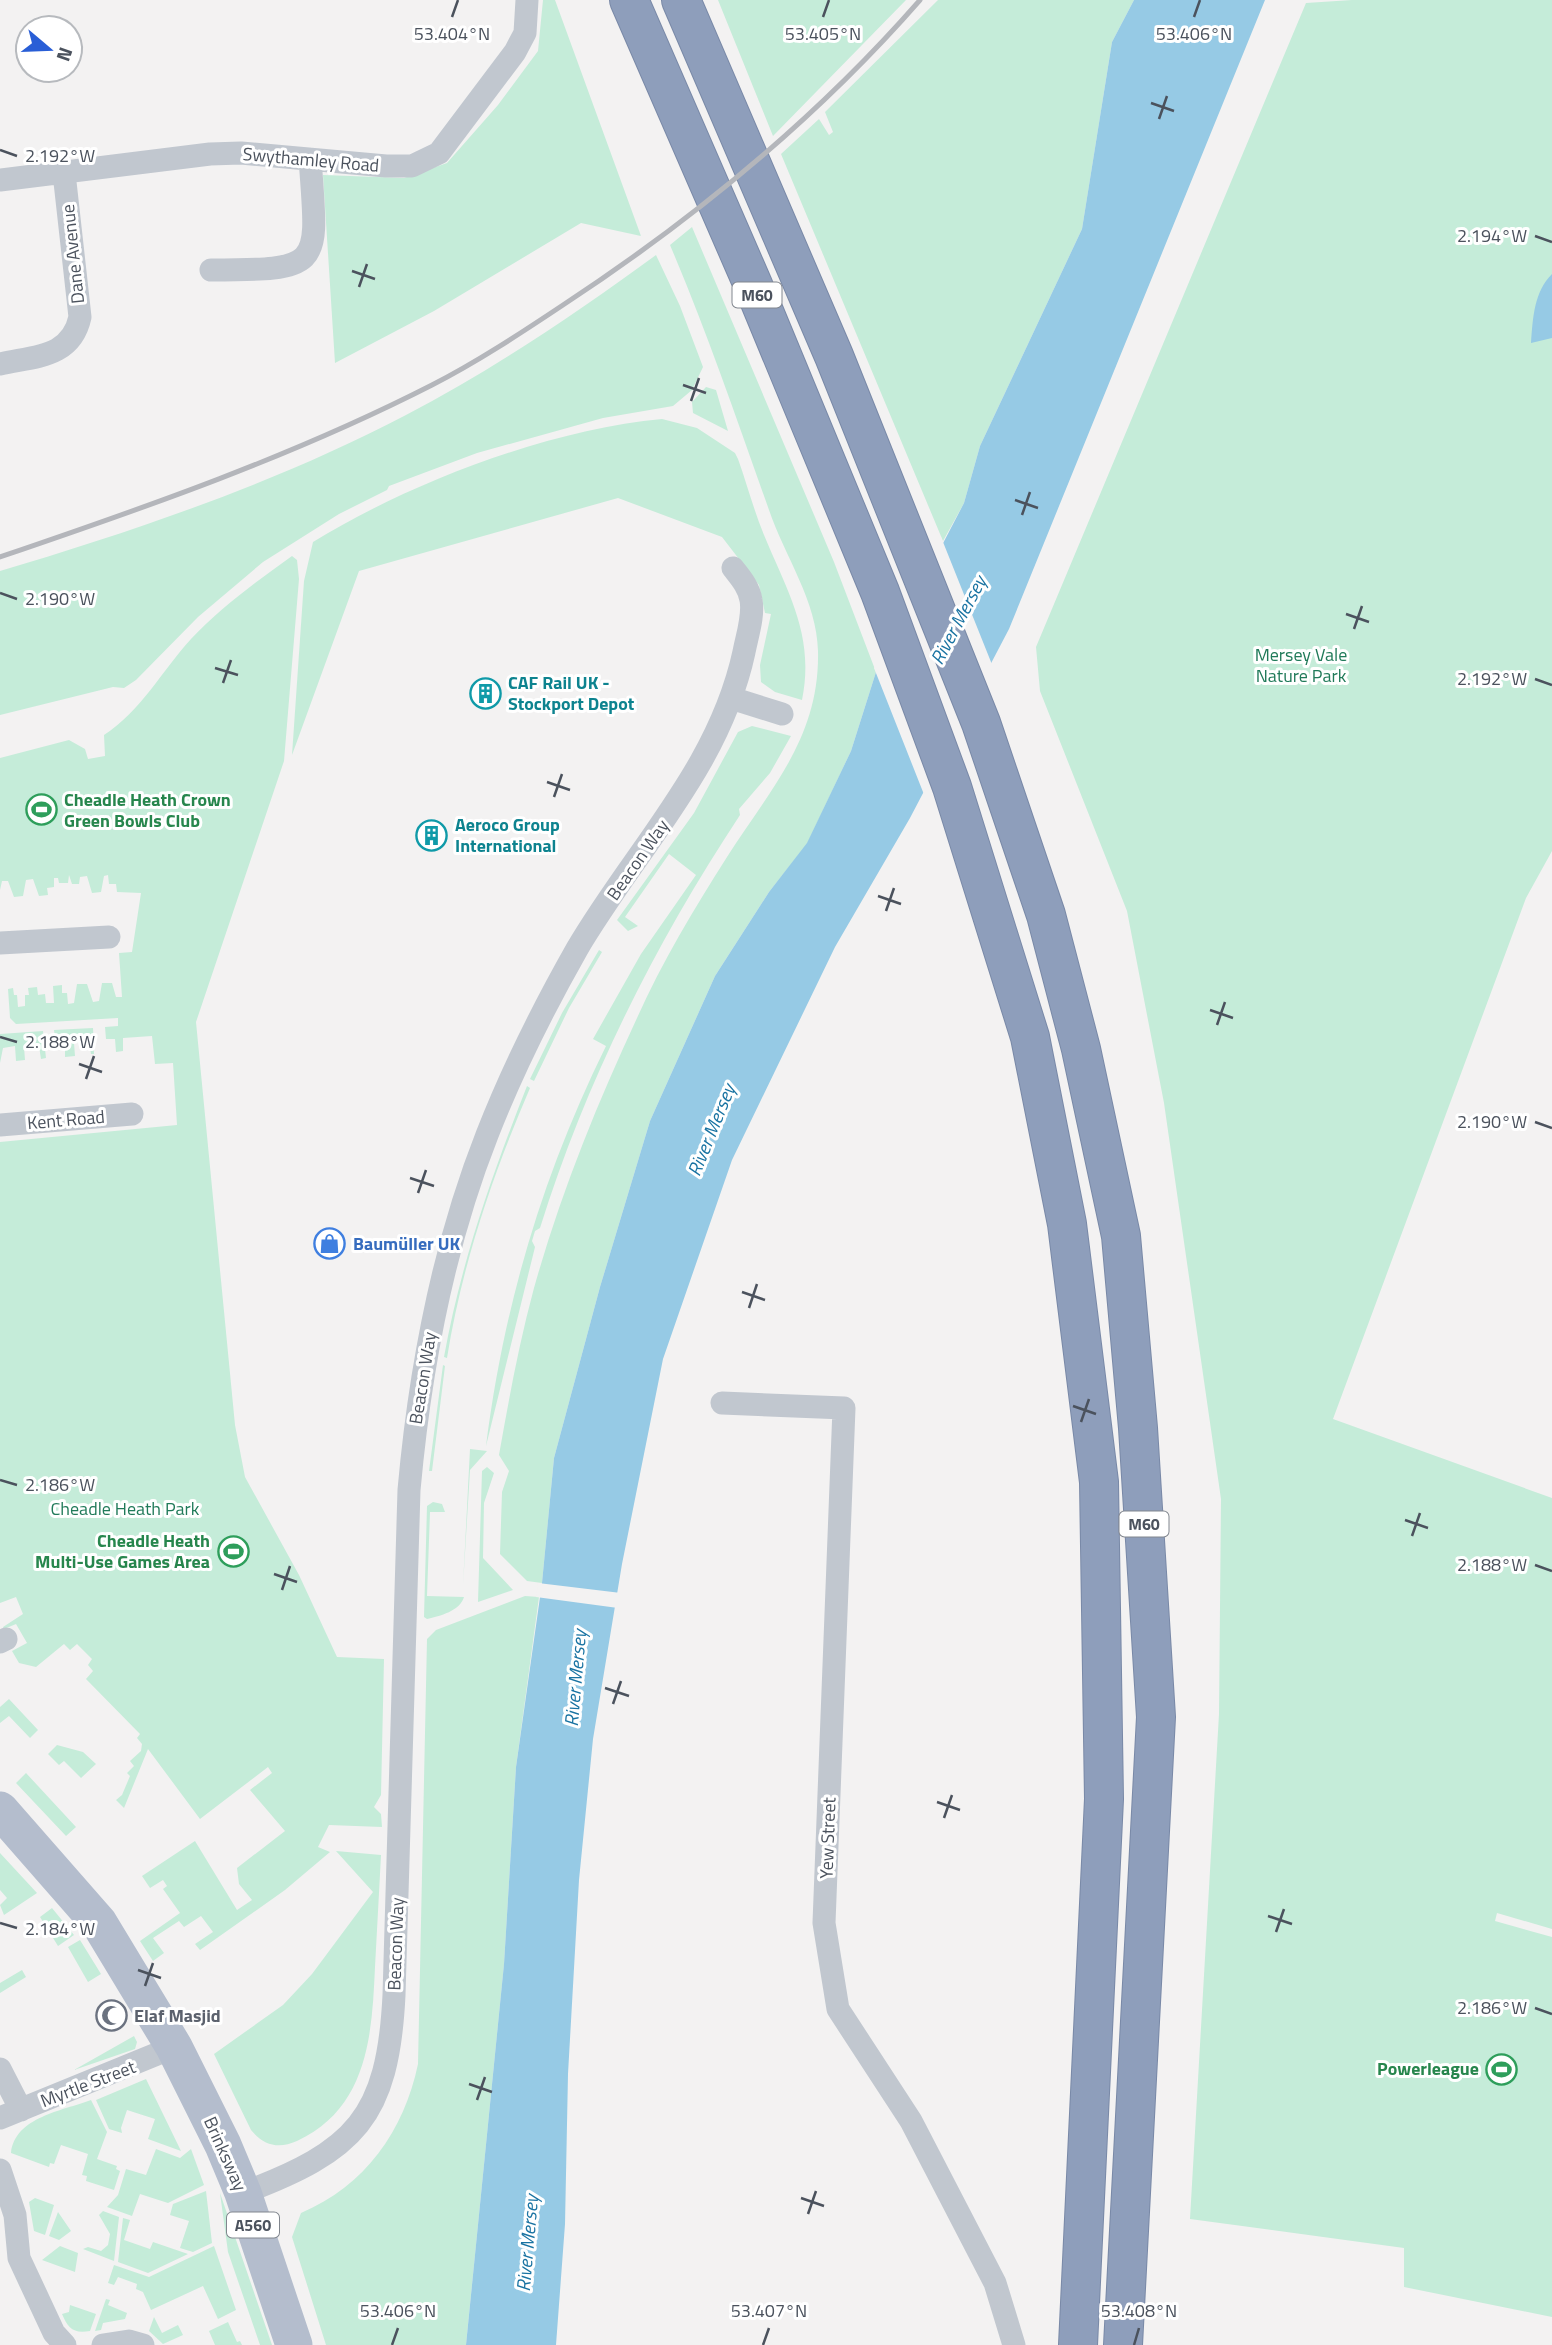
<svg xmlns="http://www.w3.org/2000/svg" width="1552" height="2345" font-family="'Titillium Web',sans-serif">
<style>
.green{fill:#c5ecd9}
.water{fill:#96cae5}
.pier{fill:#f3f2f2}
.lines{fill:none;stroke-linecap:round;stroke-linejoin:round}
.motorway-casing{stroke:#7989a7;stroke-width:40}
.minor{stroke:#c1c7cf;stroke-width:23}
.primary{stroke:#b4bdcd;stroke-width:37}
.motorway{stroke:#8e9ebb;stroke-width:38}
.rail{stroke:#b4b6bb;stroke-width:5}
.ticks{fill:none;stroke:#4b525d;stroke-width:2.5}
.labels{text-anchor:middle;stroke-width:6;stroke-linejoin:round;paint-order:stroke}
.shield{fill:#fff;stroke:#81868e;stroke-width:2}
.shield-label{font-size:16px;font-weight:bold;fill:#4b525d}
.street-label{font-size:18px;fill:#4b525d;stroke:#fff}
.park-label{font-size:18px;fill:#207a59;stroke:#fff}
.culture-label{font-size:18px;font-weight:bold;fill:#0d838f;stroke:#fff;text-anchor:start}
.leisure-label{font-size:18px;font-weight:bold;fill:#27864d;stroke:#fff;text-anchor:end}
.shop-label{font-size:18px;font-weight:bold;fill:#366cbe;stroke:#fff;text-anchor:start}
.worship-label{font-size:18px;font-weight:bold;fill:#5b616d;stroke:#fff;text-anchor:start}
.water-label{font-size:19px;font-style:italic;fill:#1973a2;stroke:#fff}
.ticks-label{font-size:18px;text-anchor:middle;fill:#4b525d;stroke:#fff;stroke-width:6;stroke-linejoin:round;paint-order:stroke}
</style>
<rect width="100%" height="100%" fill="#f3f2f2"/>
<!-- green -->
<path class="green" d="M543,0h12l86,236 -60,-13 -147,88 -99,52 -12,-188 81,3 43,-15 51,-58 40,-54z
M718,0h188l-133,136z
M938,0h196l-22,42 -30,187 -102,217 -16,57 -21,38 -162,-387 38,-35 10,16 4,-3 -8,-20z
M1352,0h200v851l-26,47 -193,521 219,79v431l-55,-16 -2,8 57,16v380l-148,-30v-39l-214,-29 29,-505 2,-215 -57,-396 -37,-192 -87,-220 -4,-44 270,-644z
M692,227l142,335 42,110 -25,79 -44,93 -38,48 -54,84 -65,145 -50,166 -46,171 -12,125 -15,-2 -27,-27 2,-62 7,-21 -10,-16c10,-56 20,-112 35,-167 26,-93 62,-182 103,-270 25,-56 57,-109 90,-161 43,-68 93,-119 91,-206 -1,-50 -33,-94 -49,-141 -32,-90 -62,-178 -99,-265z
M656,255l24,51 23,61 -11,23 -19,16 -70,12 -126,35 -88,33 -2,4 -48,24 -76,48 -65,55 -62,63 -12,8 -11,-1 -113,28v-144c138,-41 278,-89 406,-156 86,-45 171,-102 250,-160z
M706,387l10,3 12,41 -35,-18 -1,-11z
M662,419l35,9 38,25 3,6c9,25 16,52 26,76 24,58 51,101 38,165l-27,-8 -14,-10 -1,-17 11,-51 -6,-1 -6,-28 -37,-48 -104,-39 -259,73 -67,184 12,-174 9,-39c98,-60 234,-112 349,-123z
M292,556l5,4 2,19 -15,182 -88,261 39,403 10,52 54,98 38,82 47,2 -3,136 -7,12 7,7 1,13 -53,-2 -11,22 12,5 -45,38 -85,60 -5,-6 18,-12 -12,-16 -17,11 -5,-6 -26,17 11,15 -11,8 -13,-20 40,-28 -17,-24 4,-3 -4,-6 -13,8 -8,-12 53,-35 42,69 15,-10 -13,-16 -2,-16 48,-37 -35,-41 22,-17 -4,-6 -68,52 -52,-70 -24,59 -8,-8 6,-5 8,-19 -3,-3 7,-7 -4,-5 11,-10 1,-7 -5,-6 3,-4 -54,-55 7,-8 -5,-6 4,-6 -15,-15 -7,6 -6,-6 -28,23 -17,-4 -7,-12 15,-8 -11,-19 -12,5 -1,-2 20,-13 -7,-17 -16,6v-461l177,-17 -4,-62 -18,1 -3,-28 -29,2v13l-7,1 -1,-13h-9l-1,-12 13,-1v-8l-102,6 -6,-6 -2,-29 5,-1 1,7h3l1,12 7,-1v-11h4l-1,-7 9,-1 1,8 7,-1 1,9h8l-1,-17 9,-1v8h5l1,11 6,-1 3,-19h10l6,18 6,-1 3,-18h10l4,14h6l-3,-44 13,-1 9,-59 -24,-1 -1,-8h-7l-1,-9 -4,1 -3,16 -9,1 -5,-17 -7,1 -1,7h-7l-3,-9 -1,8h-9l-1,-5h-4v9l-7,1 1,7 -9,1 -6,-17 -7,1 -3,16 -9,1 -6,-16h-6l-2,9v-132l69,-18 16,9 3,10 17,-3 -1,-21c36,-23 58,-64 87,-96 29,-31 66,-58 101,-83z
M752,726l39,10 -21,37 -31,36 1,6c-85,129 -154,266 -200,413l-5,3 -3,10 3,6 -49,199c18,-142 57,-272 120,-400l-13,-7 48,-85 55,-79 -27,-21 -44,63 13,9 -10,5 -11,-11 77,-107 44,-81z
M599,950l3,2 -33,56 -35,73 -4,-2 32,-66z
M93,1028l1,26h-3l-2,-13 -15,2 1,13 -10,1v-7h-5v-6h-4l-2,-14z
M43,1031l3,27 -5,1 -2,-13 -15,1 1,13 -9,1 -1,-15 -12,2 -3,15v-29z
M527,1086l3,2c-37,86 -68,176 -83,270l-3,-1c17,-95 48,-182 83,-271z
M443,1365l2,1 -13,105h-3z
M470,1449l17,2 -17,19 -7,116z
M487,1467l7,6 -10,30 -1,55 30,32 -35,12 4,-131z
M433,1502l9,2 3,8h-15l-3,84 37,1c-4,14 -24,19 -37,22l-3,-2 3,-111z
M525,1596l14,1 -23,170 -12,197 -38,381h-140l-34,-108 9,-24c64,-27 103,-82 117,-149l9,-425 9,-9z
M9,1699l29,31 -8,8 -21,-22 -9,7v-16z
M57,1745l26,7 13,12 -15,14 -17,-17 -5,4 -11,-11z
M26,1773l50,54 -10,9 -50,-53z
M336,1851l45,4c-2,38 -4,75 -6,112 -3,68 -7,141 -78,174 -18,8 -33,5 -46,-11l-37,-76 69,-49 29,-31 61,-82z
M0,1853l37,40 -33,22 -4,-10 7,-7 -7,-8z
M52,1908l22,27 -16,11 -18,-29z
M80,1940l21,34 -13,8 -20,-35z
M22,1970l4,7 -26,16v-10z
M134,2036l3,6 -2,7 -61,21z
M146,2079l35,72 -33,-12 7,-20 -28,-9 -6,18 1,5 -13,-4 -13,-29z
M91,2100l16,32 -10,27 20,7 -1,3 4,2 -6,19 -28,-9 1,-5 -5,-1 6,-21 -27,-9 -7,19 -4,-1 -1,4 -38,-14c4,-36 51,-42 80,-53z
M156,2149l24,9 11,-9 13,36 -36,18 -28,-9 -8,22 -25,-9 11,-12 8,-26 20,6z
M206,2191l6,52 -19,9 -13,-4 9,-27 -19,-6 3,-11z
M220,2193l52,152h-12l-32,-93z
M35,2198l19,7 -9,30 -11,-4 -5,-29z
M103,2211l16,6 -5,44 -31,-12 5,-2 13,4 7,-6 2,-11 -11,-19z
M58,2212l13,19 -12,9 -10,-4z
M123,2218l7,2 -6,20 26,9 3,-7 35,12 -40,19 -30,-11z
M60,2246l18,7 -3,19 -33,-12z
M214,2246l22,64 -18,9 -15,-33 -52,24 -8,-18 -7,-3 1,-5 -19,-7 -4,8 -6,-2 6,-18 35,12z
M106,2299l4,1 -2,5 19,8 -2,6 -22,4 -2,7 -6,1z
M70,2305l26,9 -6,17c-17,3 -22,-3 -28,-17l7,-2z
M154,2317l8,16 16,-8 5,10 -20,9 -14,-13z
M228,2322l9,20 3,-1 2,4h-27l-6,-14z"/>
<!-- water -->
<path class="water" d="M1134,0h131l-256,629 -99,189 -75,129 -103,213 -69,199 -41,205 -29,175 -14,141 -11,194 -3,150 -9,121h-90l38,-381 12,-197 26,-184 12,-125 46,-171 50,-166 65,-145 54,-84 38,-49 44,-92 25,-79 88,-169 16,-57 102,-217 30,-187z
M1552,274v64l-21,5c2,-26 3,-51 21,-69z"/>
<!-- pier -->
<path class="pier" d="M941,537l52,130 -68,130 -51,-129z
M538,1583l83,10 -3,15 -82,-11z"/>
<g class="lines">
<defs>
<path id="motorway" d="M629,0l124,285 127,307 72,195 78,250 37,187 32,258 5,317 -26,546
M681,0l153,356 147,367 65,192 35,134 40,187 17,192 18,289 -33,628"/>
</defs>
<!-- motorway casing -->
<use href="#motorway" class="motorway-casing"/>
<!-- minor -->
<path class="minor" d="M0,180l210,-26 31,-1 145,13h26l27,-13 76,-101 10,-19 2,-33
M211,270c113,0 107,-3 99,-111
M0,364c35,-8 71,-6 80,-47l-16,-144
M731,698l51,16
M0,943l109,-6
M0,1125l132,-11
M722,1403l122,5 -20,515 14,86 73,112 84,162 19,62
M0,1642l6,-3
M0,2069l21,41
M0,2118l174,-71
M0,2170l15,45 4,43 35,75 11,12
M243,2193c112,-42 145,-75 151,-198l15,-505c11,-122 33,-241 78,-355 25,-64 56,-126 90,-186 58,-99 142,-181 167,-297 3,-16 10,-36 7,-52 -2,-13 -11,-23 -18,-32
M103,2345l26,-4 14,4"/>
<!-- primary -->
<path class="primary" d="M0,1810l99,113 75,124 49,98 20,48 51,152"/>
<!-- motorway -->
<use href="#motorway" class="motorway"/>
<!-- rail -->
<path class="rail" d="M0,557c147,-50 293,-101 432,-172 45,-23 89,-52 131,-80 131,-86 253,-186 357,-305"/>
</g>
<!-- ticks -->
<path class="ticks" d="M452,17l6,-17M823,17l6,-17M1194,17l6,-17M1151,103l23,8M1159,119l8,-23M0,150l17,6M1535,236l17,6M352,271l23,8M359,287l8,-23M683,385l23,8M691,401l8,-23M1015,500l23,8M1022,515l8,-23M0,593l17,6M1346,614l23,8M1354,629l8,-23M215,668l23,7M1535,679l17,6M223,683l8,-23M547,782l23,8M554,797l8,-23M878,896l23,8M886,911l8,-23M1210,1010l23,8M1217,1025l8,-23M0,1037l17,5M79,1064l23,8M86,1079l8,-23M1535,1122l17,6M410,1178l24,8M418,1193l8,-23M742,1292l23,8M749,1308l8,-24M1073,1406l23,8M1081,1422l8,-23M0,1480l17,5M1405,1520l23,8M1412,1536l8,-23M1535,1565l17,6M274,1574l23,8M282,1590l8,-24M605,1688l24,8M613,1704l8,-23M937,1802l23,8M944,1818l8,-23M1268,1916l24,8M0,1923l17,5M1276,1932l8,-23M138,1970l23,8M145,1986l8,-23M1535,2008l17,6M469,2084l23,8M477,2100l8,-23M801,2198l23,8M808,2214l8,-23M392,2345l6,-17M763,2345l6,-17M1134,2345l5,-17"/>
<!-- icons -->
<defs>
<symbol id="building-ring" viewBox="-11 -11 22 22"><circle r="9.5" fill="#fff" stroke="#0f9aa8" stroke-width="1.5"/><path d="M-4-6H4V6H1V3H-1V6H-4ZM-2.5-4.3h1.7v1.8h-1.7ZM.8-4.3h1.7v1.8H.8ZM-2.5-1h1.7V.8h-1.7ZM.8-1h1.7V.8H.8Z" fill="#0f9aa8"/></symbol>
<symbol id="stadium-ring" viewBox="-11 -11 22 22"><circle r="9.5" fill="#fff" stroke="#2e9e5b" stroke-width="1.5"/><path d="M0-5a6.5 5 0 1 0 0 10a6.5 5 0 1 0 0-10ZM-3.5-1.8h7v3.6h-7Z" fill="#2e9e5b"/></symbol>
<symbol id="shop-ring" viewBox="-11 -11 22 22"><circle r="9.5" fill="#fff" stroke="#3f7fe0" stroke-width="1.5"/><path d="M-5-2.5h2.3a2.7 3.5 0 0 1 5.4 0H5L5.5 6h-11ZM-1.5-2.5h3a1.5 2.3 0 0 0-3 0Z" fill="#3f7fe0"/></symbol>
<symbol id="mosque-ring" viewBox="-11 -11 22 22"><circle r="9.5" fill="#fff" stroke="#6b7280" stroke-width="1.5"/><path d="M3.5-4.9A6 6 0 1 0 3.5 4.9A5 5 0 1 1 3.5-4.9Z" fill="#6b7280"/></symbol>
</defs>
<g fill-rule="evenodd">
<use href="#building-ring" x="468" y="676" width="35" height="35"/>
<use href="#stadium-ring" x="24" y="792" width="35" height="35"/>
<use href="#building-ring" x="414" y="818" width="35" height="35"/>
<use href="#shop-ring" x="312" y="1226" width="35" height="35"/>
<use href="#stadium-ring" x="216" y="1534" width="35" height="35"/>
<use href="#mosque-ring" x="94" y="1998" width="35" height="35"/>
<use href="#stadium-ring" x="1484" y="2052" width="35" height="35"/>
</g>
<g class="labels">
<!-- shield labels -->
<g class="shield">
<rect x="732.5" y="282.5" width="49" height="25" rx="5"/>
<rect x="1119.5" y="1511.5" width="49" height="25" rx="5"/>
<rect x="227" y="2212.5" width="52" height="25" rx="5"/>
</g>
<g class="shield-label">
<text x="757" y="301">M60</text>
<text x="1144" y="1530">M60</text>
<text x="253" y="2231">A560</text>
</g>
<!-- street labels -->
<g class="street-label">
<text transform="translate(311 160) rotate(5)" y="6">Swythamley Road</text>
<text transform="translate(73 254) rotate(-96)" y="6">Dane Avenue</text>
<text transform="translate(638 860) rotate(-55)" y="6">Beacon Way</text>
<text transform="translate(66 1120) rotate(-5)" y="6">Kent Road</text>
<text transform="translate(423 1378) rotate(-81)" y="6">Beacon Way</text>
<text transform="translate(828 1838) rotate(-88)" y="6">Yew Street</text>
<text transform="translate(396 1944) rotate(-88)" y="6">Beacon Way</text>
<text transform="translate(88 2084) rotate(-21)" y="6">Myrtle Street</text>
<text transform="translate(225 2154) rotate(66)" y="6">Brinksway</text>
</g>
<!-- park labels -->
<g class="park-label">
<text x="1301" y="661">Mersey Vale<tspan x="1301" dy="21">Nature Park</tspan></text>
<text x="125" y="1515">Cheadle Heath Park</text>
</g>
<!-- culture labels -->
<g class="culture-label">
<text x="508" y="689">CAF Rail UK -<tspan x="508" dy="21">Stockport Depot</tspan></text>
<text x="455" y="831">Aeroco Group<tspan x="455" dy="21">International</tspan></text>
</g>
<!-- leisure labels -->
<g class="leisure-label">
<text x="64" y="806" text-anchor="start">Cheadle Heath Crown<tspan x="64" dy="21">Green Bowls Club</tspan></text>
<text x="210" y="1547">Cheadle Heath<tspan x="210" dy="21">Multi-Use Games Area</tspan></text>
<text x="1479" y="2075">Powerleague</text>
</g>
<!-- shop labels -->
<g class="shop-label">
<text x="353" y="1250">Baumüller UK</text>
</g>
<!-- worship labels -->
<g class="worship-label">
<text x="134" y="2022">Elaf Masjid</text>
</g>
<!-- water labels -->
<g class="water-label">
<text transform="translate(958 620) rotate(-62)" y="7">River Mersey</text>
<text transform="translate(711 1130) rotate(-68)" y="7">River Mersey</text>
<text transform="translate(575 1678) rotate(-85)" y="7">River Mersey</text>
<text transform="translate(527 2243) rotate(-85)" y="7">River Mersey</text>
</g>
</g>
<g class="ticks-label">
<text x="1194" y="40">53.406°N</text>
<text x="452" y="40">53.404°N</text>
<text x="823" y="40">53.405°N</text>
<text x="60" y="162">2.192°W</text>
<text x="1492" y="242">2.194°W</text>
<text x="60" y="605">2.190°W</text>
<text x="1492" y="685">2.192°W</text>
<text x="60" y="1048">2.188°W</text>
<text x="1492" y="1128">2.190°W</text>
<text x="60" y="1491">2.186°W</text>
<text x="1492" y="1571">2.188°W</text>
<text x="60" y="1935">2.184°W</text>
<text x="1492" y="2014">2.186°W</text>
<text x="398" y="2317">53.406°N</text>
<text x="769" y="2317">53.407°N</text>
<text x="1139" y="2317">53.408°N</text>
</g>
<!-- north arrow -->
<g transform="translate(49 49) rotate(109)"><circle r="33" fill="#ffffff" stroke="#b7babe" stroke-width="2"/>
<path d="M0-5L12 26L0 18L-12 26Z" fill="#295ed6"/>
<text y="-10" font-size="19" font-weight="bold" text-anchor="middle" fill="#4b525d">N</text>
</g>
</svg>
